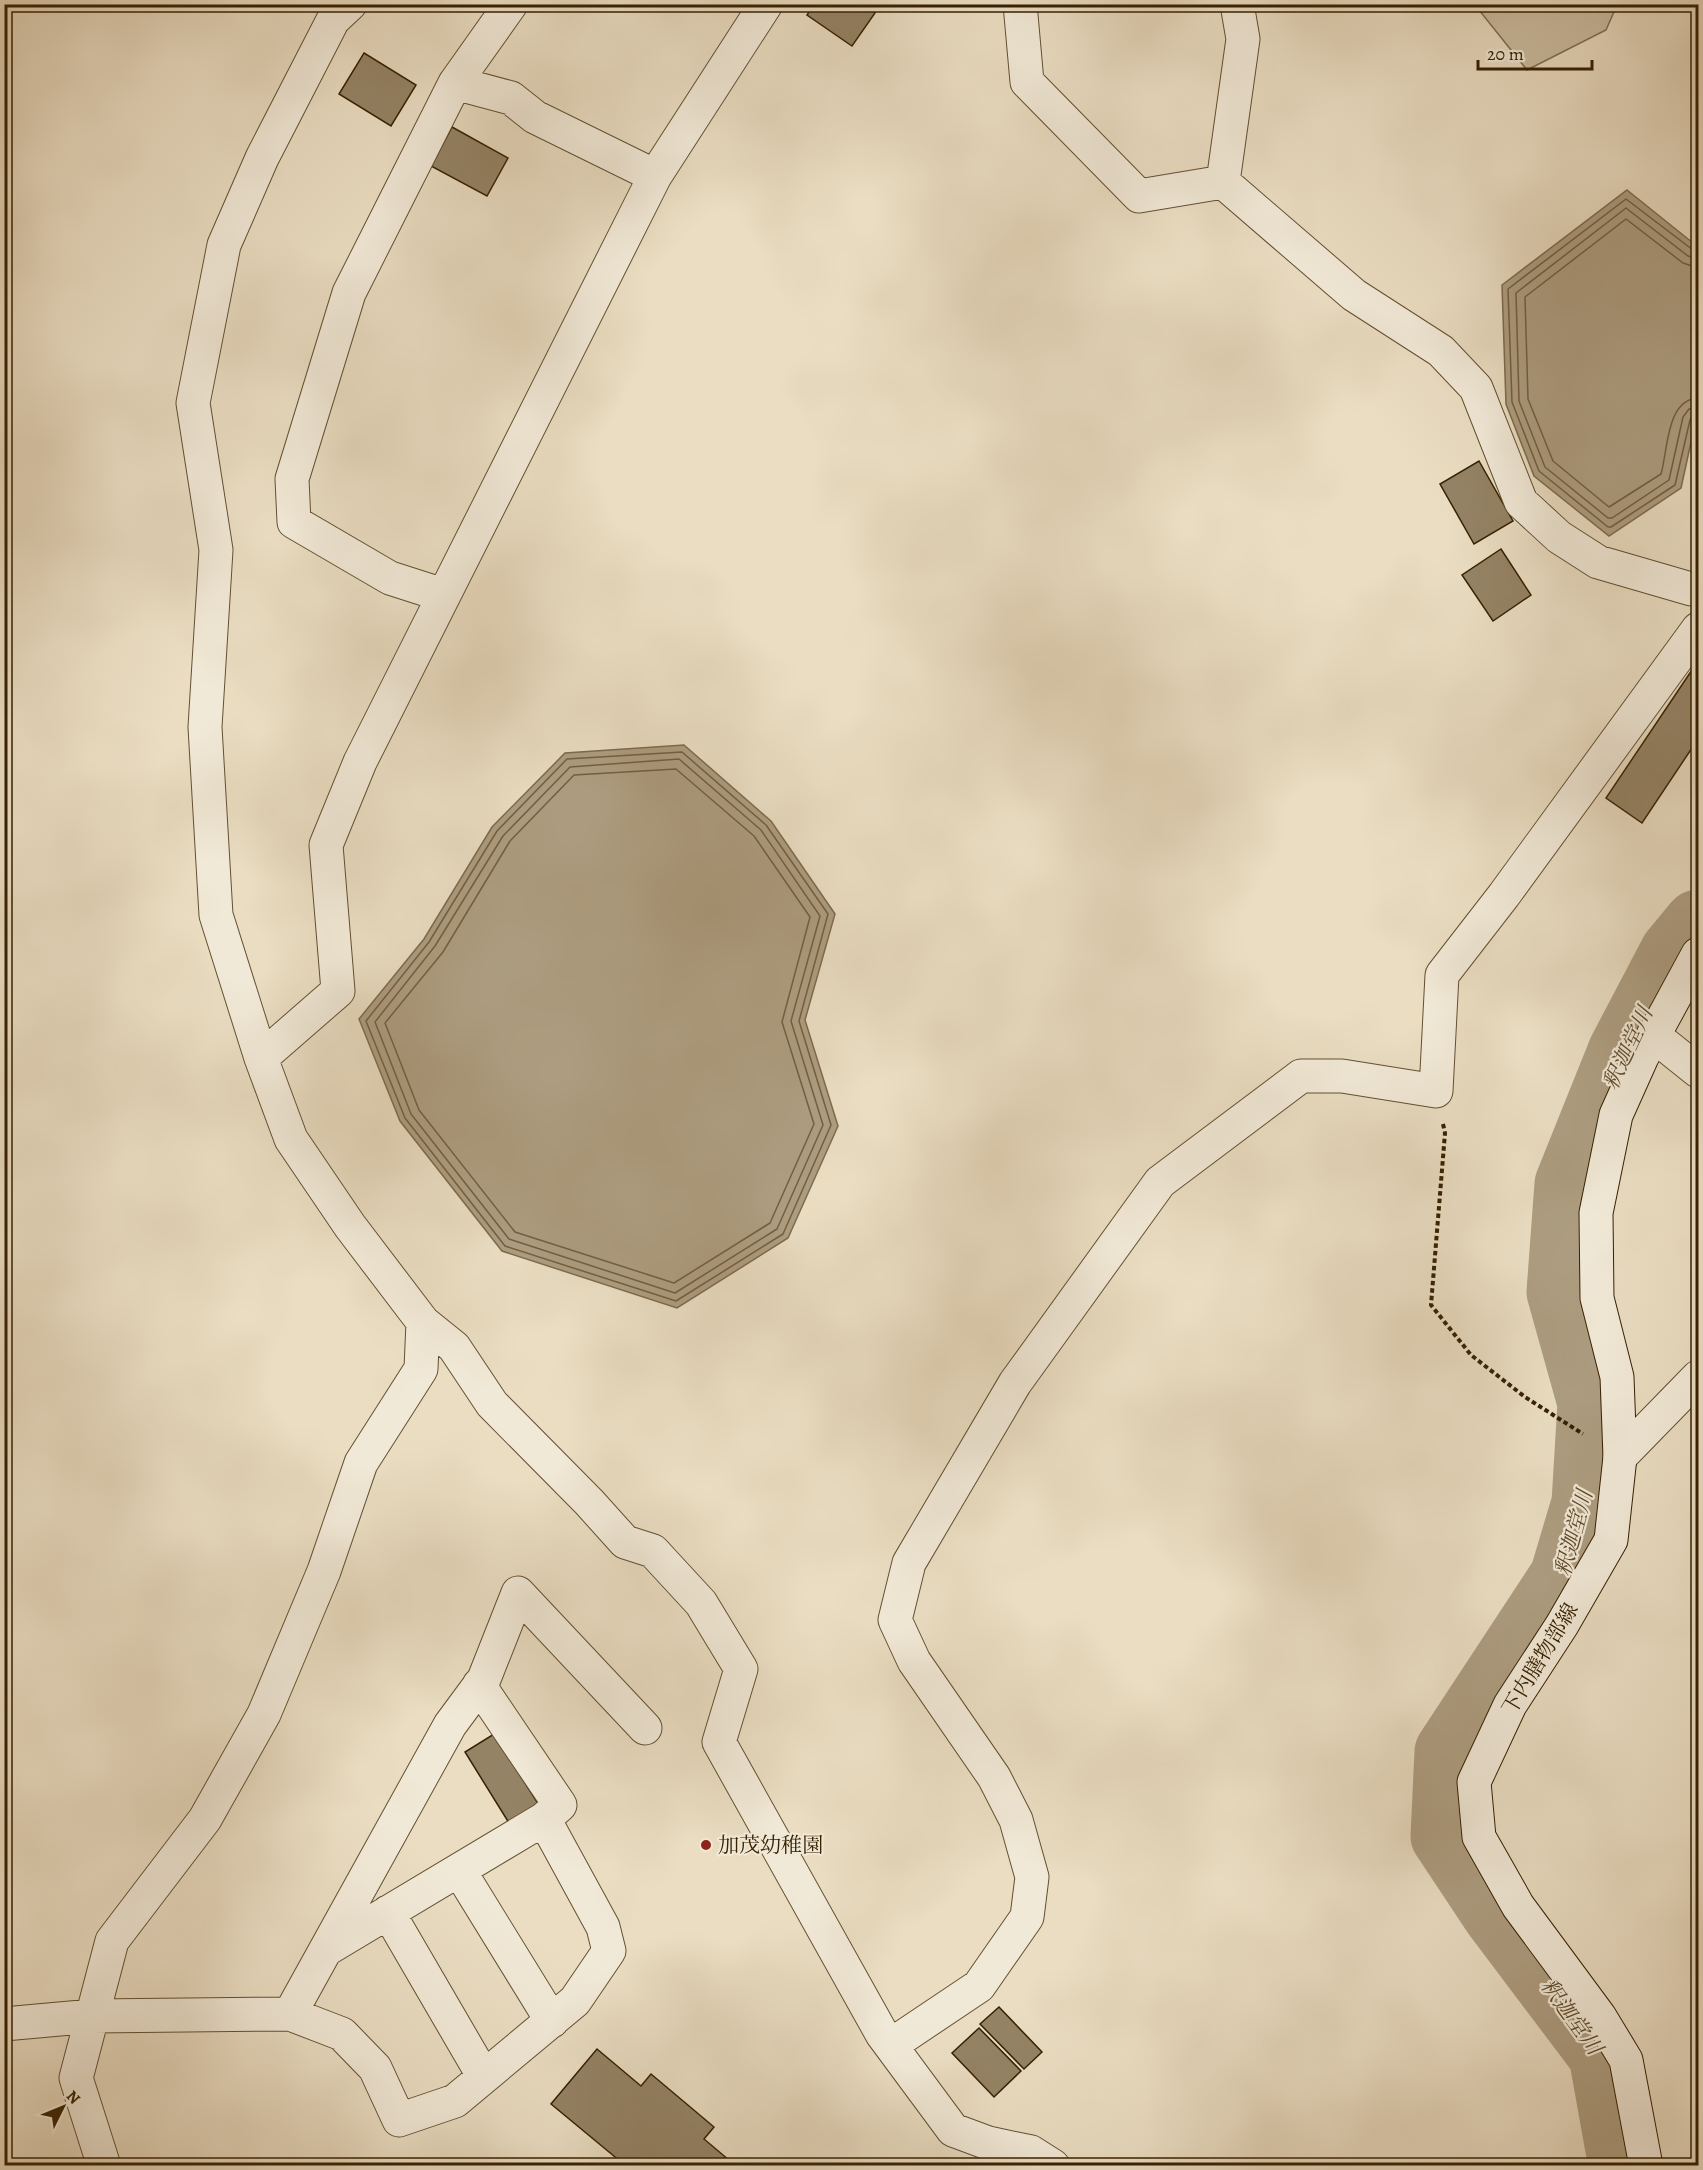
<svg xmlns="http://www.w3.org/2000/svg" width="1703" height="2170" font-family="Alegreya,'Noto Serif JP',serif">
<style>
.green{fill:#cbbda1;stroke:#806f51;stroke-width:1.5}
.water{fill:#ad9d80;stroke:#7d6b4d;stroke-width:1.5}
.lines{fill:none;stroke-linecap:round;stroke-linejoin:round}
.shore{stroke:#725f40;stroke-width:1.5}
.river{stroke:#ad9d80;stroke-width:69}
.building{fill:#948365;stroke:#362101;stroke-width:1.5}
.minor-casing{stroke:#635031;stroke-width:35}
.secondary-casing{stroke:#362101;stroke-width:35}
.path{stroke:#362101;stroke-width:4;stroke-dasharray:4.5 3;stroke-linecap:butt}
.minor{stroke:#f1e9d7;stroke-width:33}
.secondary{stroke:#f1e9d7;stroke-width:33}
.poi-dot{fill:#8f2418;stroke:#f1e9d7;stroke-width:2}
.labels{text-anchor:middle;stroke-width:4.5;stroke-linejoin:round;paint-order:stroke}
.street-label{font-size:21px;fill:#362101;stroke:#f1e9d7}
.poi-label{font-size:21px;fill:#362101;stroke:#f1e9d7;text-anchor:start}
.water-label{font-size:22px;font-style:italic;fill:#604c2d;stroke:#f1e9d7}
</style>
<rect width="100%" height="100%" fill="#eaddc2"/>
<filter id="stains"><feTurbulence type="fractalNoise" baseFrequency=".00333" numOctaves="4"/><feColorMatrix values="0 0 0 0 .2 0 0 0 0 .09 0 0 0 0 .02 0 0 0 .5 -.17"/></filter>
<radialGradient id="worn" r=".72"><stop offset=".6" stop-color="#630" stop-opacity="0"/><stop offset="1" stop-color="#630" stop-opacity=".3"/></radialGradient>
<!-- green -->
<path class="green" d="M1475,5h142l-11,25 -79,40z"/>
<!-- water -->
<path class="water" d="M1627,190l71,57 -1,168 -16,73 -72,48 -75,-60 -28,-72 -4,-119z
M684,745l87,76 64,93 -30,106 33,106 -50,112 -111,70 -175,-57 -102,-130 -41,-102 65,-80 68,-112 73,-74z"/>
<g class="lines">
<!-- shore -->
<path class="shore" d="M1698,251l-5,-1 -67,-51 -118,90 4,113 27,69 69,56h3l64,-42 15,-65 3,-4 5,-1
M1698,259l-10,-3 -62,-48 -110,85 3,108 26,66 63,51h4l57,-38 14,-63 6,-8 9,-2
M1698,268l-15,-5 -57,-44 -101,78 3,102 25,62 56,46 52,-33c7,-24 5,-74 37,-76
M682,752l84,73 62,89 -29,107 32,104 -48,109 -107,67 -171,-55 -100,-128 -39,-97 63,-79 68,-111 70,-72z
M679,759l82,71 59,86 -29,105 32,104 -46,104 -102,64 -166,-54 -98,-125 -36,-92 60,-76 68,-110 67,-69z
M676,769l78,67 56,81 -28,105 32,102 -44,99 -96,60 -159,-51 -96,-122 -34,-87 58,-71 67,-111 64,-66z"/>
<!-- river -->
<path class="river" d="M1623,2166l-20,-111 -107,-142 -51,-77 4,-84 115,-175 22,-74 6,-100 -31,-111 8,-108 53,-132 52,-99 24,-29"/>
</g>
<!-- building -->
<path class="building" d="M814,4h48l13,9 -23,33 -45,-31z
M364,53l52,32 -25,41 -52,-32z
M452,127l56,31 -21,38 -56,-30z
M1479,461l34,60 -39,23 -34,-60z
M1501,549l30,46 -38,26 -31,-46z
M1698,661v78l-56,84 -36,-25z
M494,1734l45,71 -30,18 -44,-71z
M999,2007l43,45 -18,17 -44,-45z
M979,2028l42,43 -27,26 -42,-44z
M597,2049l44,37 10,-12 63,53 -10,12 32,27h-110l-75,-62z"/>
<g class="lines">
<defs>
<path id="minor" d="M1020,4l7,78 112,114 84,-14 20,-143 -6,-35
M455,83l56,-79
M1223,182l131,113 87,56 35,37 45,114 38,35 39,25 93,27h7
M443,595l-53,-17 -96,-56 -2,-43 57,-186 106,-210 56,15 24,19 120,59
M1653,1035l45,36
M261,1058l77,-67 -12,-146 34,-83 295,-586 111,-172
M423,1322l31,25 38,57 97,98 36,40 28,9 48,52 40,66 -22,73 163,292 71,96 35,13 43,9 22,14
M1620,1457l78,-80
M459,1870l93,151
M388,1912l96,165
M327,1949l217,-130 16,-14 -81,-120
M290,2014l160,-289 34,-46 34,-86 127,135
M4,2024l89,-8 197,-2 52,20 33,34 24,52 56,-19 120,-100 34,-50 -6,-24 -59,-108
M891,2045l88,-59 48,-69 5,-40 -16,-57 -22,-43 -80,-116 -19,-41 14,-57 106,-180 145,-201 141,-106h41l94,15 6,-116 62,-80 194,-266
M104,2166l-28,-88 36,-137 93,-122 59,-105 60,-143 37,-108 60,-94 2,-47 -73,-96 -59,-87 -30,-81 -45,-143 -11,-188 11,-177 -23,-147 31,-158 38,-87 71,-138 17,-16"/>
<path id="secondary" d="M1646,2166l-20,-106 -26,-43 -82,-111 -39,-69 -5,-55 36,-77 52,-80 49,-85 9,-83 -3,-80 -20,-79 -1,-85 20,-98 26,-58 56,-103"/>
</defs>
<!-- minor casing -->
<use href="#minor" class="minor-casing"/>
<!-- secondary casing -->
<use href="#secondary" class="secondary-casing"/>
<!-- path -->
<path class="path" d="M1443,1124l2,9 -14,172 40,50 54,42 58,37"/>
<!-- minor -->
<use href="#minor" class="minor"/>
<!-- secondary -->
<use href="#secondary" class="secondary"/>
</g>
<!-- markers -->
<circle class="poi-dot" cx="706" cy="1845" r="6"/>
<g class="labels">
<!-- street labels -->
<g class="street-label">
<text transform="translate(1540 1659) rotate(-59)" y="7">下内膳物部線</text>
</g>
<!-- poi labels -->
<g class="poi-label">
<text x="718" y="1852">加茂幼稚園</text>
</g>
<!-- water labels -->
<g class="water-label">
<text transform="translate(1627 1048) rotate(-65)" y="8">釈迦堂川</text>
<text transform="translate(1573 1533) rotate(-75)" y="8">釈迦堂川</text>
<text transform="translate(1572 2016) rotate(54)" y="8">釈迦堂川</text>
</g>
</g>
<!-- margin -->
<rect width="1703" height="2170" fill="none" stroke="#eaddc2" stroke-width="24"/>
<rect x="6" y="6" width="1691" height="2158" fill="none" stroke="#362101" stroke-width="3"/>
<rect x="12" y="12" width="1679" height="2146" fill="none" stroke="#362101" stroke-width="1.5"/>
<!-- north arrow -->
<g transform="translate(63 2107) rotate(47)" stroke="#f1e9d7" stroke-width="4.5" paint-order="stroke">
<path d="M0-4.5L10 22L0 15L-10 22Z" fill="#362101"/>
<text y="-9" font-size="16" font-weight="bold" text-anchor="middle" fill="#362101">N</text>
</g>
<!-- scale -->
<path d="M1478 60v9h114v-9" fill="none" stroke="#362101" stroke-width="3"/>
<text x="1487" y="60" font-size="18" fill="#362101" stroke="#f1e9d7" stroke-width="4.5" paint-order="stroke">20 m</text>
<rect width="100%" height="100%" filter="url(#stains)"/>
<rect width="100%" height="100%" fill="url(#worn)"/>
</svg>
